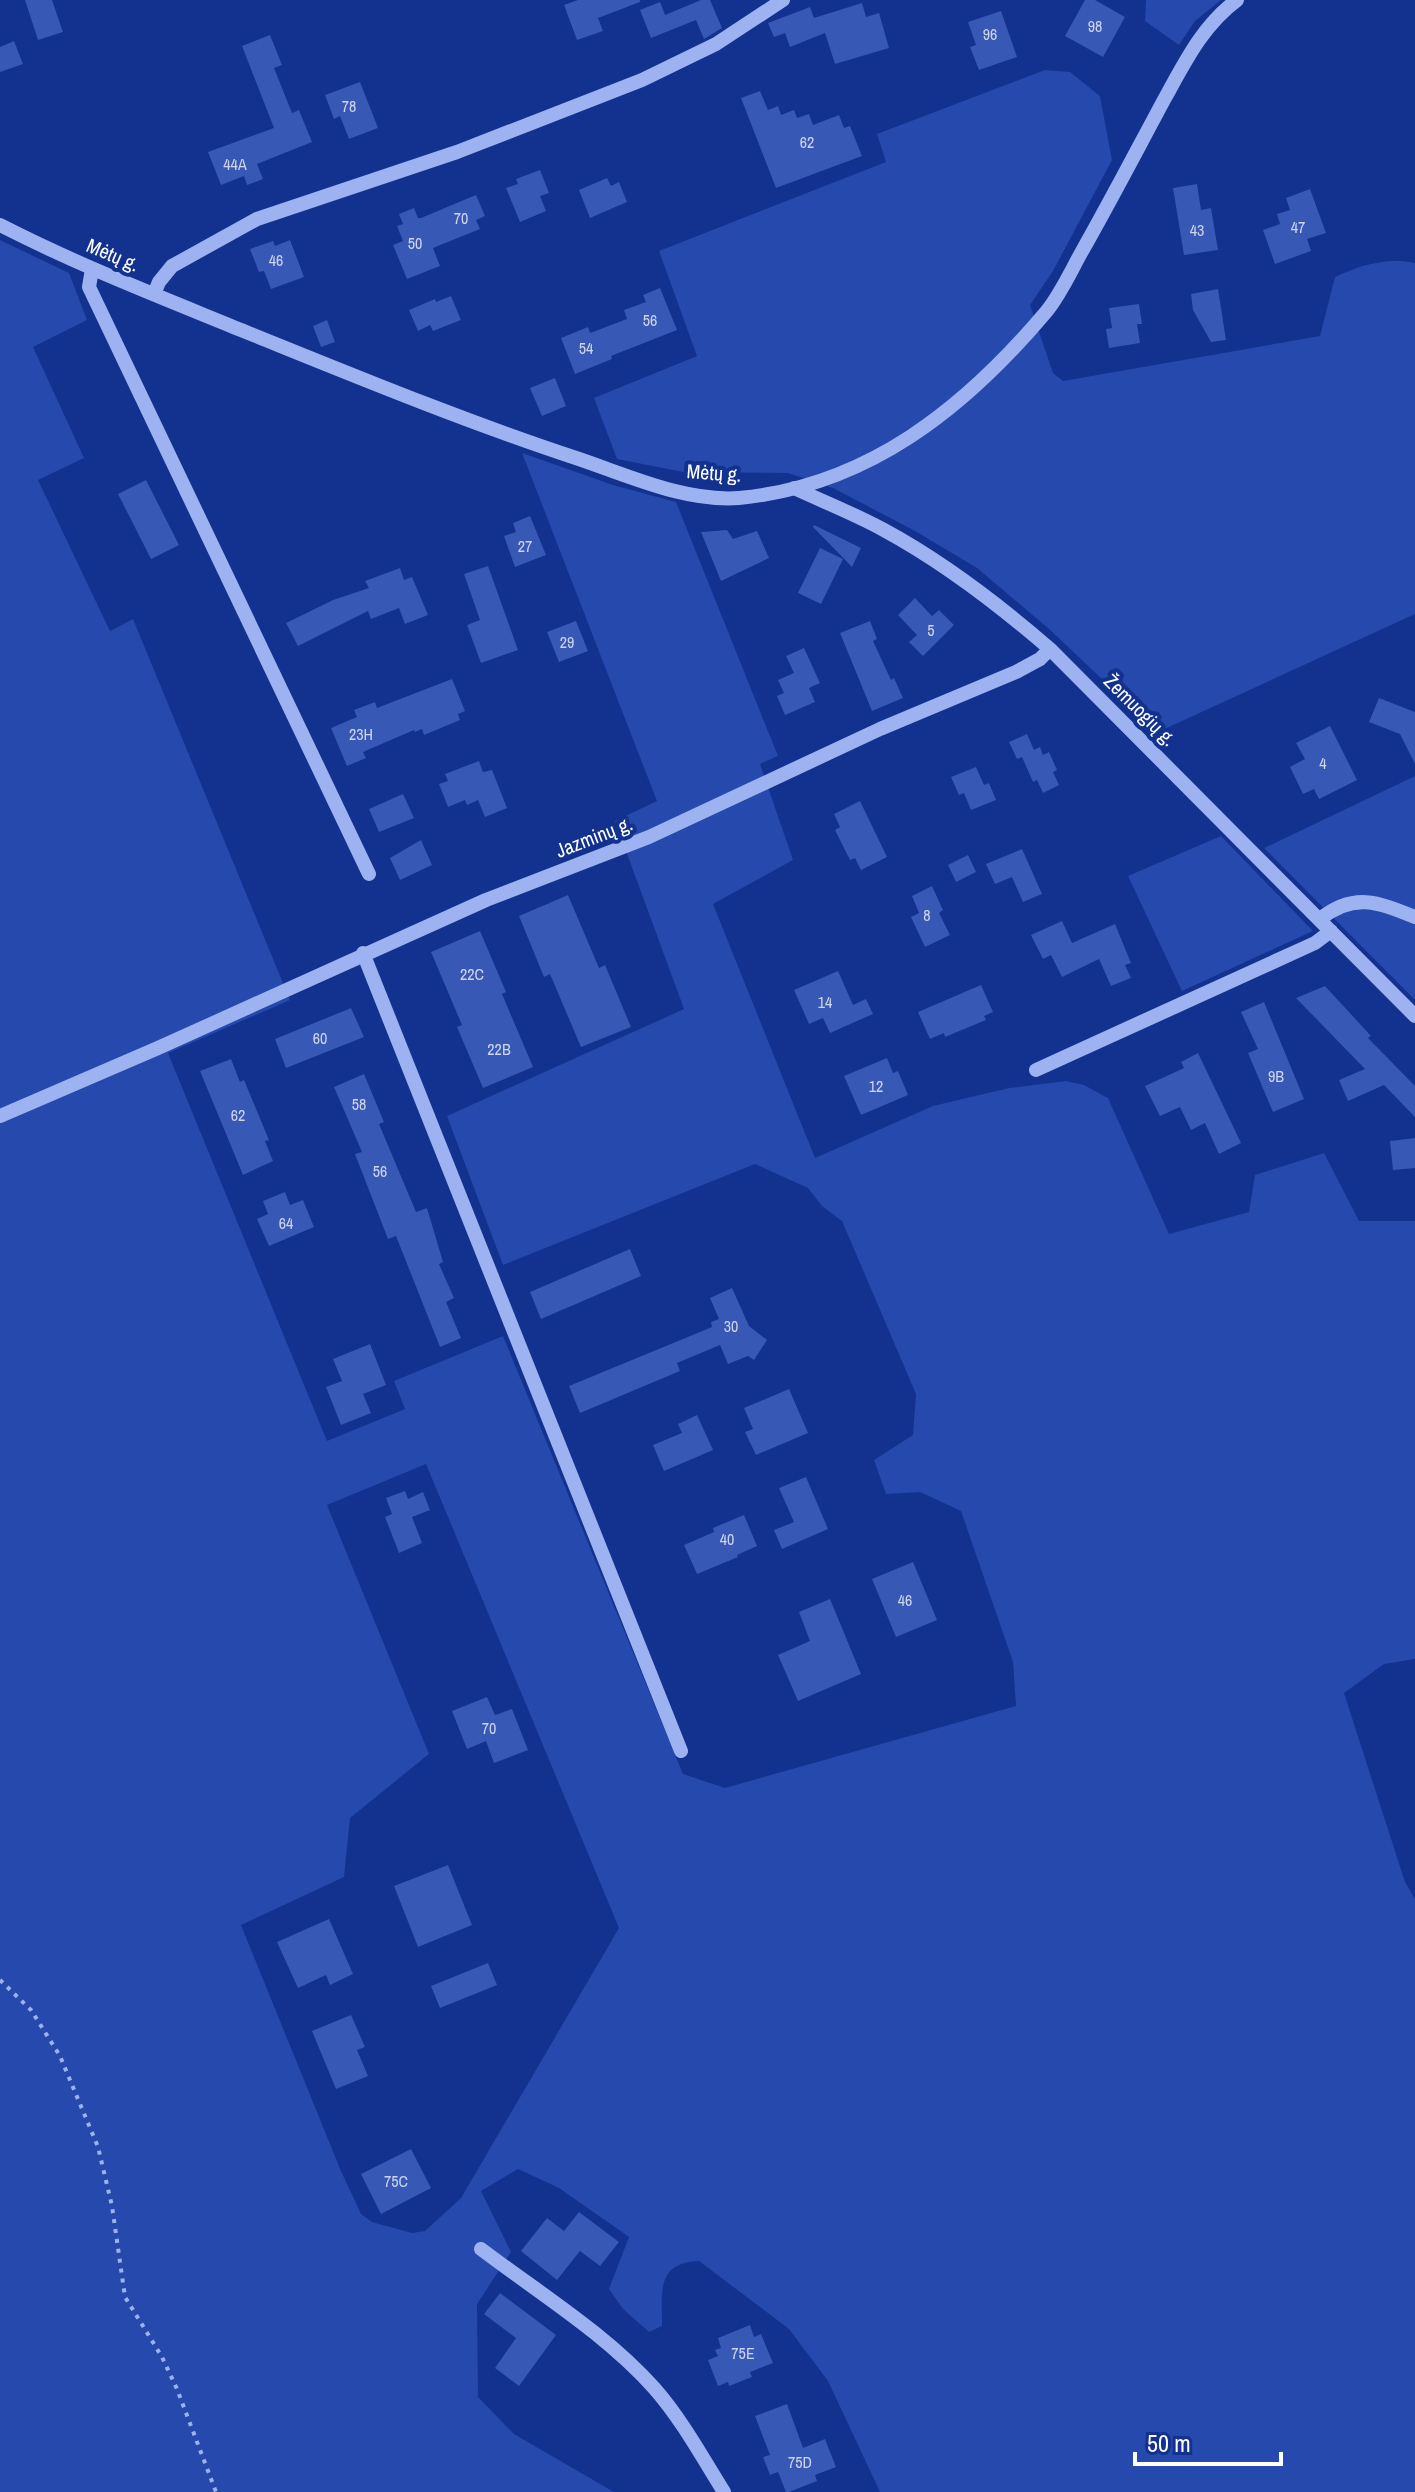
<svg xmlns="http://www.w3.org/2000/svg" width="1415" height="2492" font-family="'Archivo Narrow',sans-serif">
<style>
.green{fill:#2549ad;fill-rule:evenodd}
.building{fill:#3758b5}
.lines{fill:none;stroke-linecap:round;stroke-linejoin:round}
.path{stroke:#9db3f1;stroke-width:4;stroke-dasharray:4 6;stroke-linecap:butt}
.minor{stroke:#9db3f1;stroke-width:14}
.labels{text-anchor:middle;stroke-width:8;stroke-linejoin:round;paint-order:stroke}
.number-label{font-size:16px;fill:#cdd5ec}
.street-label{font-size:20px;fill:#fff;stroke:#13318e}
</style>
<rect width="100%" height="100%" fill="#13318e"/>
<!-- green -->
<path class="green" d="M1146,0h75l-26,21 -16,24 -34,-24z
M1045,70l25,2 30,24 12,64 -59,111 -23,34 23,68 10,8 257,-45 15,-59c25,-12 52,-20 80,-14v351l-257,118 -110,-104 -71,-60 -62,-37 -82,-43 -45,-15 -105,-1 -66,-13 -23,-61 103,-42 -38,-105 227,-89 -9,-28z
M0,240l69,33 18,47 -54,27 51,111 -46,22 72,151 23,-12 157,381 -122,53 159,388 78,-32 -11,-28 109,-45 180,438 42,14 291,-82 -3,-44 -52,-151 -41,-19 -34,2 -12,-34 39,-25 3,-41 -74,-173 -20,-15 -14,-18 -53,-24 -252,101 -56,-149 237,-107 -69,-188 42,-20 -135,-348 91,32 63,17 102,254 -18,8 33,96 -80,44 102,254 118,-52 76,-18 57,-7 18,4 24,13 61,136 80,-22 6,-37 69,-22 35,68h56v438l-31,5 -40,29 61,189 10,17v593h-535l-52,-111 -39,-52 -90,-68c-43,2 -37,31 -37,65l-13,6 -26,-23 -14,-20 20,-52 -70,-49 -41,-19 -37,22 30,61 -34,52 1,93 36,37 100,58h-614zM426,1464l193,464 -158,270 -36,33 -13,2 -40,-11 -11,-8 -20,-43 -100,-246 103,-48 6,-59 79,-64 -102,-249z
M1415,776v224l-151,-152z
M1221,836l92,95 -131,60 -54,-115z"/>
<!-- building -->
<path class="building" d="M25,0h27l11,32 -25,8z
M578,0h62v2l-42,16 5,13 -26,9 -13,-35z
M701,0h9l12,28 -18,11 -8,-19 -45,18 -11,-28 20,-8 5,13z
M1085,0h10l30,17 -22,40 -38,-21z
M862,3l4,14 13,-4 10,35 -54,16 -10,-31 -35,14 -5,-14 -11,4 -6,-14 42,-16 4,11z
M1001,11l16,46 -38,13 -9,-23 6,-2 -8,-23z
M270,35l12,30 -8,3 18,45 7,-3 13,32 -55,22 6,15 -16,6 -3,-9 -23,9 -13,-33 66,-24 -32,-82z
M14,41l9,23 -23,8v-25z
M360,82l18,46 -29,11 -9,-23 -6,3 -9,-24z
M760,91l8,19 10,-4 3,9 13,-5 3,8 12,-4 4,11 26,-10 5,13 6,-2 12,30 -86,32 -35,-90z
M540,170l9,23 -9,3 6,15 -26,11 -14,-34 12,-4 -2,-5z
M607,178l4,8 8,-4 8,20 -37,16 -11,-28z
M1197,184l4,26 10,-2 7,42 -34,5 -11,-67z
M1310,189l16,44 -19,6 4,12 -36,13 -12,-34 17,-6 -3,-10 13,-4 -4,-12z
M476,195l9,21 -9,4 4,9 -47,19 7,18 -33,13 -14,-34 10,-4 -6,-15 6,-2 -4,-10 15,-6 4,10h3z
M290,240l14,37 -33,12 -7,-18 -5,1 -9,-23 23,-8 2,5z
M660,288l17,42 -66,26 1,3 -37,15 -14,-36 27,-11 2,6 37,-14 -3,-9 22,-8 -3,-7z
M1218,289l8,51 -15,2 -18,-32 -2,-16z
M451,296l10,24 -28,11 -3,-6 -12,6 -9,-21 26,-11 1,3z
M1139,304l3,20h-5l3,19 -31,5 -3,-19 6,-1 -3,-20z
M327,320l8,22 -14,5 -8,-21z
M555,378l11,28 -24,10 -12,-28z
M146,480l33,65 -28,14 -33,-65z
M530,516l16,39 -31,12 -11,-31 12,-4 -3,-9z
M814,525l47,23 -9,19 -39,-40z
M727,530l6,9 24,-8 12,27 -48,23 -20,-49z
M820,548l23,11 -22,45 -23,-11z
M488,566l30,84 -37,13 -14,-38 13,-5 -16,-46z
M400,568l4,12 8,-3 16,38 -23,9 -6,-16 -28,11 -3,-8 -70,35 -12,-23 47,-23 36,-12 -4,-7z
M915,598l17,18 7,-6 15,15 -31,31 -14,-14 8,-7 -19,-20z
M576,621l12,30 -29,11 -12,-30z
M870,621l7,18 -4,2 18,39 3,-2 9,20 -31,13 -32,-78z
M804,648l16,35 -11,5 6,14 -30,13 -8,-19 7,-3 -6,-13 16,-7 -8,-17z
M452,679l13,32 -7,3 2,6 -36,15 -2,-6 -7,3 -1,-2 -51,22 3,6 -19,8 -16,-38 26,-11 -3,-7 21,-8 2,6z
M1379,698l36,14v52l-15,-30 -31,-12z
M1330,726l27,54 -38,19 -5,-10 -11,5 -13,-27 15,-8 -9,-16z
M1027,734l7,16 6,-3 3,8 6,-3 8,18 -4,2 6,13 -16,8 -6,-13 -4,2 -11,-25 -5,2 -8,-17z
M479,761l4,11 9,-2 15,38 -22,9 -7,-17 -11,5 -2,-5 -17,7 -9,-23 9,-3 -3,-7z
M976,767l8,18 5,-2 7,17 -25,10 -7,-17 -5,2 -8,-18z
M403,794l11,24 -35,14 -10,-23z
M860,801l27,56 -26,13 -6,-12 -5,2 -15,-30 5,-3 -6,-13z
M421,840l11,25 -32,15 -10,-22z
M1022,849l20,45 -19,8 -11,-25 -17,7 -9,-20z
M968,855l8,17 -20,10 -8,-17z
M932,886l11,24 -4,3 11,22 -25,12 -14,-30 8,-4 -7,-17z
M568,895l31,73 6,-3 26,62 -50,20 -31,-73 -6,3 -25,-61z
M1062,921l10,22 43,-19 16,39 -6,2 6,13 -20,8 -12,-27 -37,18 -11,-22 -8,4 -12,-24z
M480,931l26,61 -4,2 31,73 -50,21 -26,-61 5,-2 -31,-73z
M838,971l15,34 13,-6 7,15 -43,19 -7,-15 -14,6 -15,-34z
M981,985l12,27 -9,4 2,4 -41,17 -1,-4 -14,6 -12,-27z
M1325,986l46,50 -3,2 47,48v31l-31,-32 -36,16 -9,-21 26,-11 -69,-71z
M1264,1002l40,97 -31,13 -25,-59 10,-4 -17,-37z
M351,1008l13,29 -78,31 -11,-29z
M1198,1053l43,90 -22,11 -14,-31 -14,7 -11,-23 -20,9 -15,-30 39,-18 -3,-6z
M887,1058l6,15 5,-2 10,24 -47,20 -17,-39z
M231,1059l9,23 4,-2 25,60 -4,1 8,20 -30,14 -43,-104z
M364,1074l20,48 -5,2 37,88 11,-4 16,54 -4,2 15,34 -8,4 15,36 -21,9 -44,-111 -8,3 -33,-85 7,-2 -28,-65z
M1415,1138v30l-22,2 -3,-29z
M285,1192l5,13 13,-5 11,27 -45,19 -12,-27 11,-5 -5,-13z
M630,1249l11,27 -100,43 -11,-27z
M732,1288l17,38 18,14 -13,20 -6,-4 -20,8 -8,-19 -43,18 3,8 -100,42 -11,-27 143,-59 -1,-5 8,-3 -9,-21z
M370,1344l16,41 -23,9 8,19 -30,12 -15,-38 16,-6 -9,-22z
M789,1389l19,44 -52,22 -11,-23 8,-3 -9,-21z
M697,1415l16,35 -49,21 -11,-26 29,-12 -4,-9z
M806,1477l22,52 -46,20 -8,-19 20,-8 -15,-34z
M405,1491l3,8 15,-7 7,18 -18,7 10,26 -23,10 -14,-36 7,-3 -6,-16z
M744,1515l13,31 -20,9 1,2 -41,17 -13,-29 30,-13 -1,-4z
M913,1562l24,58 -41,17 -24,-58z
M830,1599l31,75 -63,27 -20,-46 32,-14 -11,-29z
M487,1697l8,18 17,-6 16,41 -34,13 -8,-22 -19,8 -15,-38z
M448,1865l24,60 -54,22 -24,-61z
M329,1919l24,55 -23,11 -4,-10 -28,13 -21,-46z
M488,1963l9,22 -57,23 -9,-22z
M351,2015l14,32 -8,3 11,26 -32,13 -24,-58z
M411,2149l20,39 -50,26 -20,-40z
M579,2212l40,30 -19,24 -20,-15 -23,29 -36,-29 26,-33 17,13z
M500,2293l56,42 -37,51 -24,-18 21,-30 -32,-24z
M750,2325l4,12 7,-3 12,29 -23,9 2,5 -23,9 -1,-4 -10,4 -10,-26 10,-4 -3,-6 6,-2 -3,-10z
M787,2404l16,44 22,-9 11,28 -21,8 2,6 -28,11h-3l-8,-20 -8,3 -7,-18 7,-2 -15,-39z"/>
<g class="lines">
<!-- path -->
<path class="path" d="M0,1980l31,30 29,46 38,91 14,59 13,91 37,60 15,32 39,103"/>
<!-- minor -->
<path class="minor" d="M0,225c80,41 163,73 246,107 109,44 218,89 330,126 51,17 108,44 163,40 129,-12 226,-90 307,-186 14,-17 24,-39 35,-59 29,-51 56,-103 84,-155 20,-36 38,-73 72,-98
M92,269l-3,18 280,587
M154,294l5,-12 13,-16 85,-47 200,-67 185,-72 74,-36 67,-44
M794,488c30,14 61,26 90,42 61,33 114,74 166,119l365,367
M1320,919c34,-27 58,-17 95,-2
M363,953l318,798
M1036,1070l279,-127 16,-12
M0,1116l158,-68 328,-148 163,-63 231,-108 136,-57 24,-13 10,-10
M481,2249c58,44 125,85 174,140 27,31 47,68 69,103"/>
</g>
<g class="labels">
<!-- number labels -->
<g class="number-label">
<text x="1095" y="32">98</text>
<text x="990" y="40">96</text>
<text x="349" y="112">78</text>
<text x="807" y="148">62</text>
<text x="235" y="170">44A</text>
<text x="461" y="224">70</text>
<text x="1298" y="233">47</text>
<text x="1197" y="236">43</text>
<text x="415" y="249">50</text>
<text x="276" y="266">46</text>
<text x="650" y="326">56</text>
<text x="586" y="354">54</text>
<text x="525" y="552">27</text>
<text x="931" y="636">5</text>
<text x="567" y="648">29</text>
<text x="361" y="740">23H</text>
<text x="1323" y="769">4</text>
<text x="927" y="921">8</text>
<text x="472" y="980">22C</text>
<text x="825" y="1008">14</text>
<text x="320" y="1044">60</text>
<text x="499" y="1055">22B</text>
<text x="1276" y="1082">9B</text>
<text x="876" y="1092">12</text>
<text x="359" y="1110">58</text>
<text x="238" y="1121">62</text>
<text x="380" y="1177">56</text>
<text x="286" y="1229">64</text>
<text x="731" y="1332">30</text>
<text x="727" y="1545">40</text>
<text x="905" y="1606">46</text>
<text x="489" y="1734">70</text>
<text x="396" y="2187">75C</text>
<text x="743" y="2359">75E</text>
<text x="800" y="2468">75D</text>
</g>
<!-- street labels -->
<g class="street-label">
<text transform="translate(113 255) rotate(23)" y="7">Mėtų g.</text>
<text transform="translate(714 473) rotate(4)" y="7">Mėtų g.</text>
<text transform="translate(1140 710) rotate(45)" y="7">Žemuogių g.</text>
<text transform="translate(594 837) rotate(-21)" y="7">Jazminų g.</text>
</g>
</g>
<!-- scale -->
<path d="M1135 2452v12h146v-12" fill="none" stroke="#ffffff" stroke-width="4"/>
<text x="1147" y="2452" font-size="24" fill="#ffffff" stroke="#13318e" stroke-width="6" paint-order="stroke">50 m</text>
</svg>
